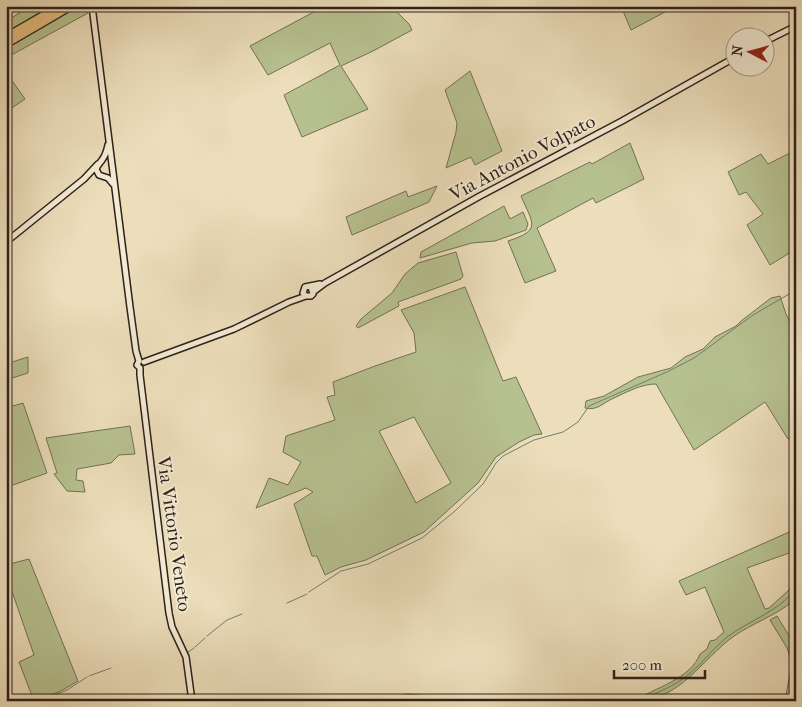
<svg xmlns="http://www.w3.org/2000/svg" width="802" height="707" font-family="'IM FELL French Canon',serif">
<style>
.green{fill:#b7c190;stroke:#727155;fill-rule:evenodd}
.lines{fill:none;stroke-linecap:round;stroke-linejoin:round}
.stream{stroke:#6e7f71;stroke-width:1}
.secondary-casing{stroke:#2e211a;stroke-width:8}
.highway-casing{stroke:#2e211a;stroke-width:9}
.secondary{stroke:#f3ead3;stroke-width:5}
.highway{stroke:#e6bf7e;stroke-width:7}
.labels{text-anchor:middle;stroke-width:4;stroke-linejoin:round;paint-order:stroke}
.street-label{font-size:19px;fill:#2e211a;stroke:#f3ead3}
</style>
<rect width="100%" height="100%" fill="#ecdebb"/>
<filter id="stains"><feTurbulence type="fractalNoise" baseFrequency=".004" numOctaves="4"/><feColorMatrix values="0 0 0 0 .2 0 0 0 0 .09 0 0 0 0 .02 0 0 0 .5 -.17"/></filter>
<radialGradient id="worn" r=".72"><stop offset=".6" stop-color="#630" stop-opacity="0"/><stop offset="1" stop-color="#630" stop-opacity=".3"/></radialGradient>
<!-- green -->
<path class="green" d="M31,6h19l-44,26v-11z
M80,6h7l1,7 -82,45v-9z
M325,6h66l18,18 3,6 -39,21 -32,15 27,43 -66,28 -18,-42 56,-30 -10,-22 -62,32 -18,-29z
M634,6h31l2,5 -36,19 -8,-19z
M470,71l32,80 -27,14 -4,-8 -25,11 10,-36 1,-9 -12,-33z
M6,72l19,27 -19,13z
M630,143l14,36 -48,24 -3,-5 -56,30 19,43 -31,12 -17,-42c34,-11 25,-17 13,-45l69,-34 2,2z
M796,150v99l-26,16 -23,-40 16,-11 -17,-22 -7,3 -11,-23 33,-18 7,10z
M437,186l-8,16 -77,33 -6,-18 60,-26 2,6z
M504,206l6,13 13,-7 5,12 -2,6 -31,11 -23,2 -52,15 1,-6z
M456,252l7,24 -2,3 -63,23 1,4 -41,22 -2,-2 5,-7 31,-26 13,-19 13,-11z
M465,287l38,94 13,-4 26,57 -8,1 -15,7 -23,15 -18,26 -54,49 -58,28 -25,7 -16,8 -8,-19h-5l-18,-52 19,-12 -7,-4 -50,20 13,-30 19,7 13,-23 -18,-10 3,-16 49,-16 -8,-23 8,-2 -2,-13 42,-16 41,-14 -2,-19 -13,-23zM414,417l37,66 -35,20 -37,-72z
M780,296l6,18 10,18v103l-8,4 -23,-37 -71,48 -38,-66c-15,0 -29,8 -42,14 -12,5 -16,13 -29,10l1,-7 18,-5 34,-19 33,-9 14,-11 18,-8 12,-12 21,-11 5,-5 30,-23z
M28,357v16l-22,7v-16z
M23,403l24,70 -37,13 -4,-12v-66z
M130,426l5,28 -16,1 -8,8 -34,6 -1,11 7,1 2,11 -18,-1 -13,-17 3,-1 -11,-35z
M796,529v17l-5,2 1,4 -45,16 18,41 4,-1 20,-18 7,-14v17l-5,7 2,1c-18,15 -40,22 -59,35 -33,24 -54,65 -100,65 20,-13 57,-22 66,-47l7,-5 3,-8 5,-1 9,-8 -19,-45 -19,8 -7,-14z
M29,559l49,122 -17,10 -25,10h-2l-15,-39 15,-7 -28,-81v-9z
M777,616c5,9 12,18 16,28 5,18 4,39 0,57h-8l7,-39 -5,-14 -17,-28z
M408,694l24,2 6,5h-41l6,-6z"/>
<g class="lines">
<!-- stream -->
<path class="stream" d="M309,592l32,-21 27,-7 54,-26 33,-27 28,-27 13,-21 7,-7 31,-16 29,-8 15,-10 11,-16 80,-35 25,-13 59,-43 43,-25
M287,603l20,-9
M207,636l20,-16 15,-6
M195,647l10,-9
M187,653l7,-5
M89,676l22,-8
M41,701l26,-11 20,-13
M405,701l6,-3 13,3
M639,701c18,-9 35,-14 50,-27 14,-11 24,-26 38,-37 23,-17 51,-25 69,-48"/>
<defs>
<path id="secondary" d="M92,6l38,301 6,44 3,10 -2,4 3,3v7l29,238 3,14 14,30 6,44
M764,42l32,-16
M108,145c-1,5 -3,11 -6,15 -2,3 -4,4 -6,9l3,6 9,3 5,6
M6,242l78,-63 14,-15
M311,287l2,7 -2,2h-5l-3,-3 2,-6 15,-3
M313,292l12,-9 155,-87 142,-75 112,-63
M144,362l90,-33 55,-27 17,-6"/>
<path id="highway" d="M6,37l54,-31
M6,44l65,-38"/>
</defs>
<!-- secondary casing -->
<use href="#secondary" class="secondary-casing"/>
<!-- highway casing -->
<use href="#highway" class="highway-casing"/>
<!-- secondary -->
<use href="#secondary" class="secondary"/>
<!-- highway -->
<use href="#highway" class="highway"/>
</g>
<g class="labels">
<!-- street labels -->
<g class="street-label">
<text transform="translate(522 157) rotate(-28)" y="7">Via Antonio Volpato</text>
<text transform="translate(175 534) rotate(82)" y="7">Via Vittorio Veneto</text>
</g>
</g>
<!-- margin -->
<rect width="802" height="707" fill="none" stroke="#ecdebb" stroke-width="25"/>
<rect x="8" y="8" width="787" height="692" fill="none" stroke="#2e211a" stroke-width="2.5"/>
<rect x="12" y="12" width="777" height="682" fill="none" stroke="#2e211a"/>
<!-- north arrow -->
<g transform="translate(750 52) rotate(276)"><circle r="24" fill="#f3ead3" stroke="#a49a89"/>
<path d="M0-4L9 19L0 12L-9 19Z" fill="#8f2418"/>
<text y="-8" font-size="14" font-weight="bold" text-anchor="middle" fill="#2e211a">N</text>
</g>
<!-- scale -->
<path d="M614 670v8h91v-8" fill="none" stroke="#2e211a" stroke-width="2.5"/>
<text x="622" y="670" font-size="15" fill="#2e211a" stroke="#f3ead3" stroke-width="4" paint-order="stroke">200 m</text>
<rect width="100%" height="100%" filter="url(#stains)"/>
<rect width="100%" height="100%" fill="url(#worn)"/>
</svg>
